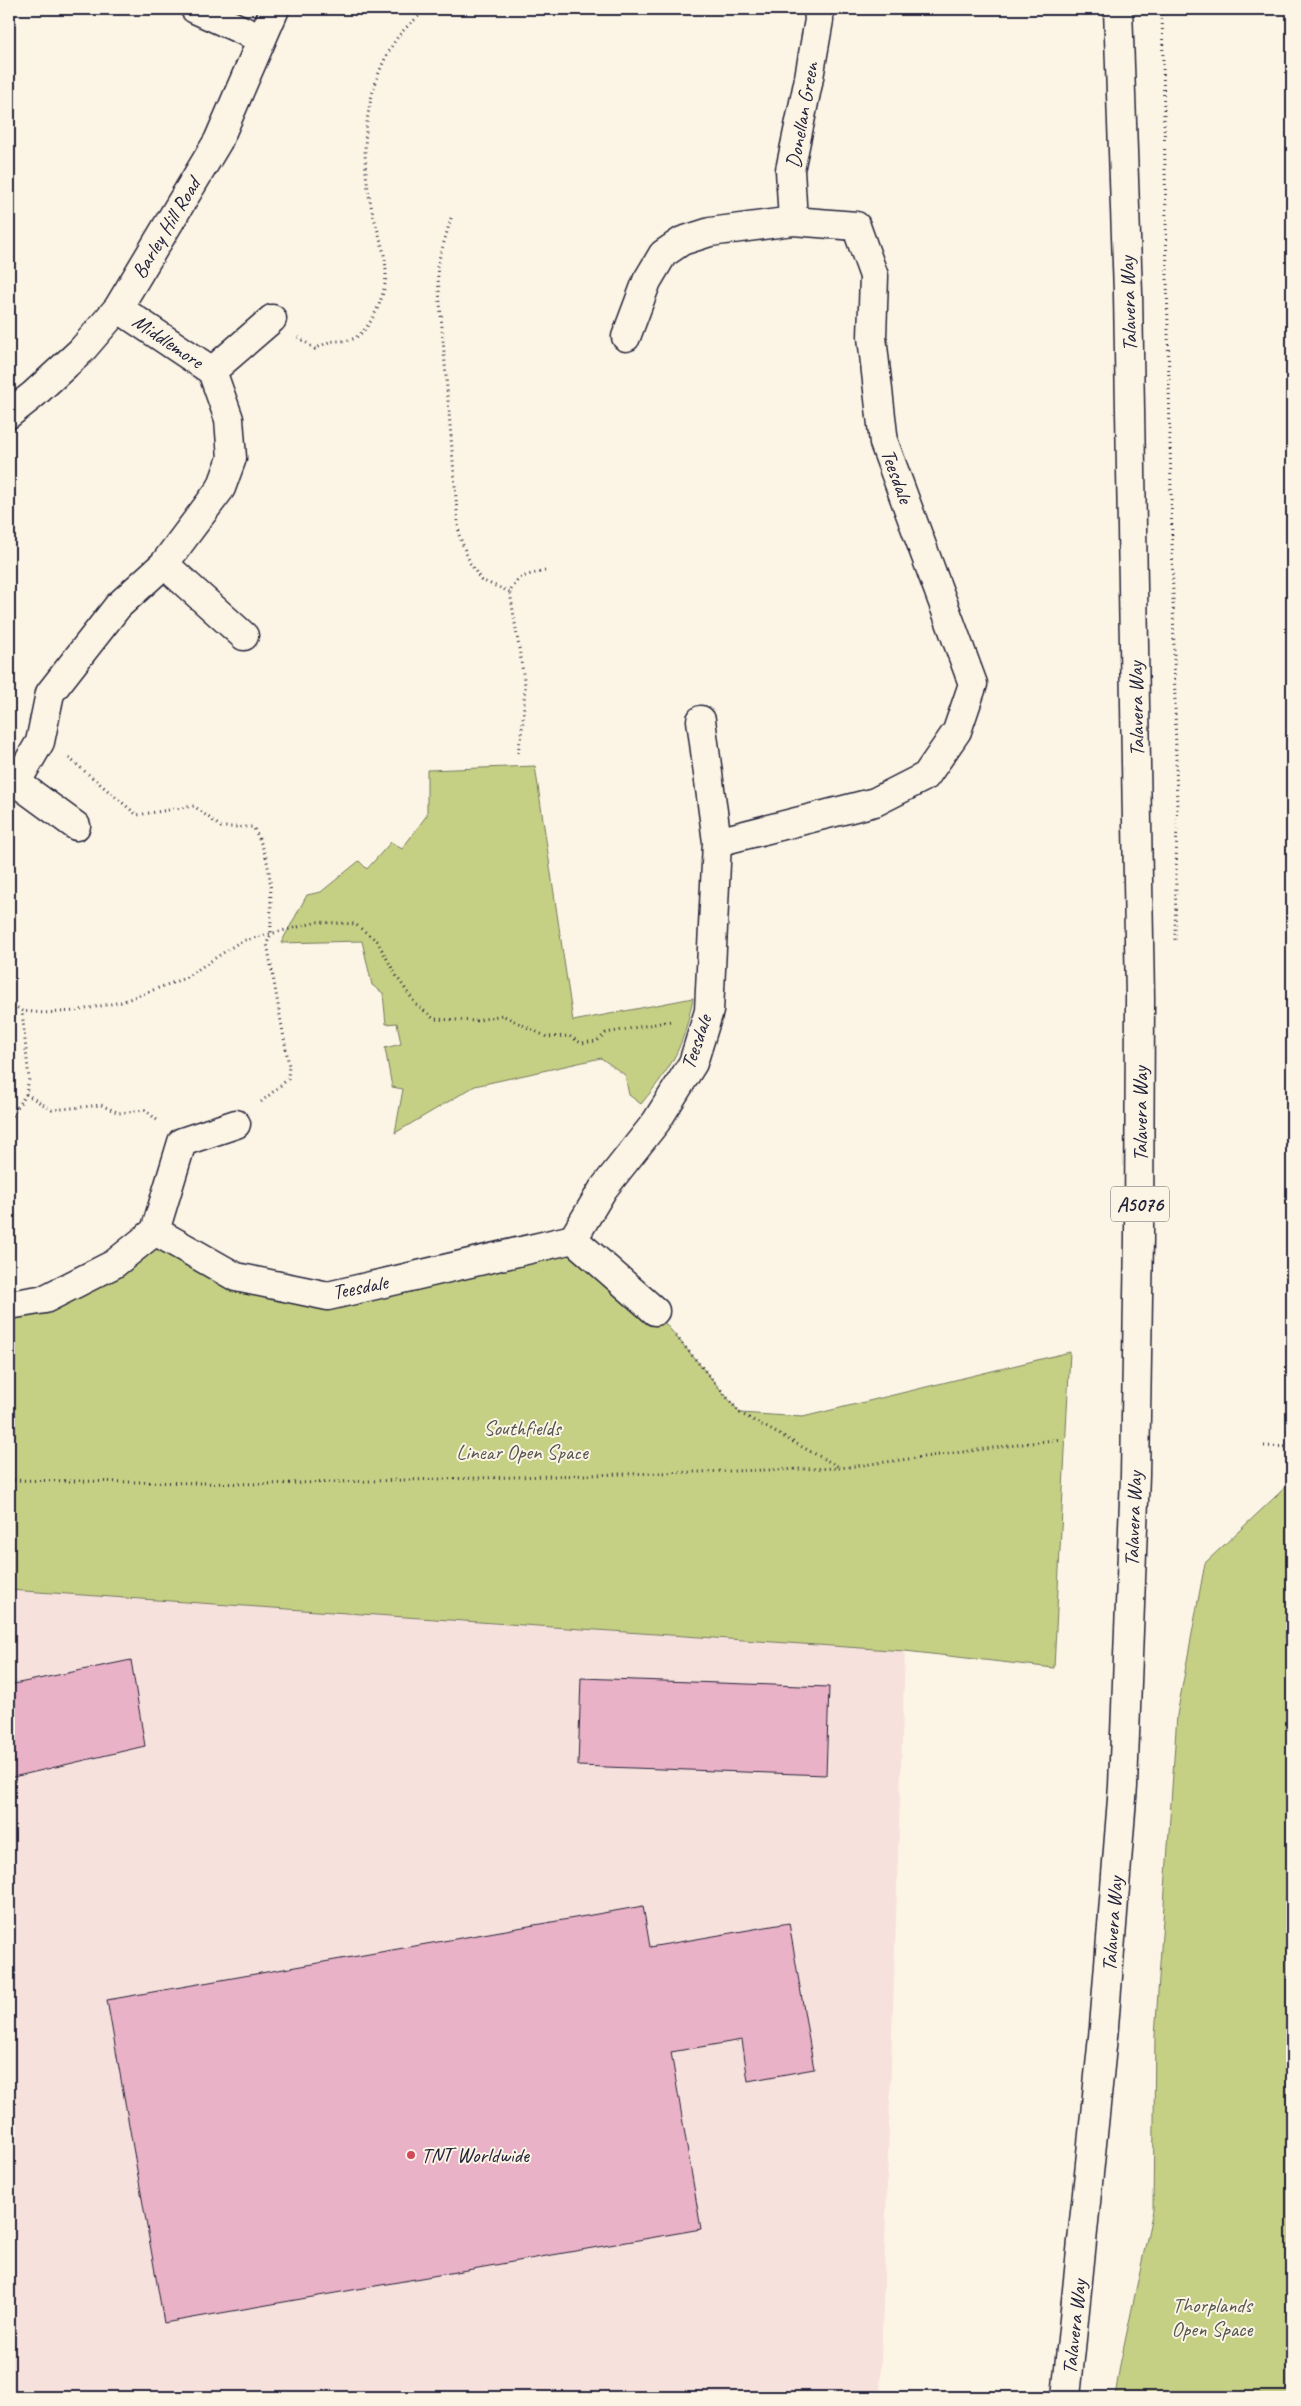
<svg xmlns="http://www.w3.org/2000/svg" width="1301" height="2406" font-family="Caveat,sans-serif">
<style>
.built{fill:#f7e1dc}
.green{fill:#c6d084;stroke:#747960}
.building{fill:#eab2c6;stroke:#22223b}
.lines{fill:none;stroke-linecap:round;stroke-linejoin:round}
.minor-casing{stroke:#22223b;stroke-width:31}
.major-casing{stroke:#22223b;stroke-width:31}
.path{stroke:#22223b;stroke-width:3;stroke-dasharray:1 4;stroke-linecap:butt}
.minor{stroke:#fcf5e5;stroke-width:28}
.major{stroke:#fcf5e5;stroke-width:28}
.poi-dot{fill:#d1495b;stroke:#fcf5e5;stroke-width:2}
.labels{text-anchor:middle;stroke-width:4;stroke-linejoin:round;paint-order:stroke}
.shield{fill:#fcf5e5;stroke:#63616e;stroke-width:1}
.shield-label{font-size:20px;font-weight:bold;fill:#22223b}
.street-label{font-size:21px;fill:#22223b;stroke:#fcf5e5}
.park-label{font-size:21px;fill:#535651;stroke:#fcf5e5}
.poi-label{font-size:21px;fill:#22223b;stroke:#fcf5e5;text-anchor:start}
</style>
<rect width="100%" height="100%" fill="#fcf5e5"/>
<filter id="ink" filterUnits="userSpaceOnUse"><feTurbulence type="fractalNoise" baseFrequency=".02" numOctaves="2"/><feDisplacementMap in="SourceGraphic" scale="10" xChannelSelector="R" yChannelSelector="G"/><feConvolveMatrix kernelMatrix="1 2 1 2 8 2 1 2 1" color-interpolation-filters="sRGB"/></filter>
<g filter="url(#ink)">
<!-- built -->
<path class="built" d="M9,1590l896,61 -25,746h-871z"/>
<!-- green -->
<path class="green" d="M535,766l38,255 120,-23c-10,50 -19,66 -52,106l-12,-9 -4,-20 -24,-17 -126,28 -80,47 8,-44 -11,-2 -7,-39 16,-4 -4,-21 -11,1 -3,-31 -11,-8 -10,-44 -81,2 26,-48 14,-3 38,-31 8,8 24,-27 11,7 25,-34v-45z
M155,1231l81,46 92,19 245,-57 82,72 85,102 63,4 267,-65 -16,316 -149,-17 -896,-61v-285z
M1292,1481v916h-177l5,-32 33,-155 2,-174 22,-321 28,-152z"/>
<!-- building -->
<path class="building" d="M131,1660l14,86 -136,32v-93z
M581,1678l248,9 -3,88 -248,-9z
M643,1906l7,41 139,-24 25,146 -66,12 -6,-41 -71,12 30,177 -537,94 -57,-323z"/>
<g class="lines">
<defs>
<path id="minor" d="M195,9l67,30
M793,221l-3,-51 18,-87 11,-63 -1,-11
M212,371l60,-52
M9,414l24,-19 48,-44 37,-43 100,-167 57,-132
M164,564l80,72
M701,720l16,122
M9,777l67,49
M16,783l24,-41 10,-49 68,-87 46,-42 57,-76 11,-30 -3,-39 -17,-48 -94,-63
M155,1231l81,46 92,19 245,-57 30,-50 53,-67 37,-59 16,-52 8,-169 158,-40 51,-26 31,-45 16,-47 -89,-241 -12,-106 2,-61 -18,-50 -63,-5 -83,11 -28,9 -19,13 -16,27 -21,56
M573,1239l82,72
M9,1305l36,-6 69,-35 41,-33 27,-89 54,-18"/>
<path id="major" d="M1066,2397l38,-370 19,-241 12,-311 4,-237 1,-240 -12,-705 -10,-284"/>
</defs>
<!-- minor casing -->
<use href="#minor" class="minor-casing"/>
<!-- major casing -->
<use href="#major" class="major-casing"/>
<!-- path -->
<path class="path" d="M1162,9l15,802 -2,129
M451,218l-14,48 22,269 11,28 11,17 29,12
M298,337l17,12c4,-2 9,-5 14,-7 8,-2 18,0 26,-4 18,-11 32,-47 31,-67 -1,-25 -12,-47 -16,-71 -11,-52 -4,-117 27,-162 8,-11 20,-20 30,-29
M518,753l5,-31 2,-37 -15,-93c7,-17 18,-17 35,-21
M69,758l68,57 57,-9 27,21h32c22,39 17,64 18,107l-4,9 22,123 -1,13 -27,23
M9,1002l13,9 22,2 31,-2 46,-9 64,-24 56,-37 77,-19 37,2 22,17 20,36 18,26 19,16 41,2 27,-6 45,22 22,-1 12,7 16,-2 9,-8 65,-12
M26,1094l26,16 49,-5 18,8 26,-3 12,10
M9,1120l17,-26 3,-15 -7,-68
M676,1336l64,77 99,54
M1264,1446l28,1
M9,1480l253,4 578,-16 221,-29"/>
<!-- minor -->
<use href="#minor" class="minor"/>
<!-- major -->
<use href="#major" class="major"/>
</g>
</g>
<!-- markers -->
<circle class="poi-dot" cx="411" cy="2155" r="5"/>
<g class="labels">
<!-- shield labels -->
<rect class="shield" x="1111" y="1186.5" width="58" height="35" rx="4"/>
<g class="shield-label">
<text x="1140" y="1211">A5076</text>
</g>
<!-- street labels -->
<g class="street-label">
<text transform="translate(802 115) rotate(-80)" y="7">Donellan Green</text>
<text transform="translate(166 228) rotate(-59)" y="7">Barley Hill Road</text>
<text transform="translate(1128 304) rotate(-92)" y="7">Talavera Way</text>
<text transform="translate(168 341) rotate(34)" y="7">Middlemore</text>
<text transform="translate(897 476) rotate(70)" y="7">Teesdale</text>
<text transform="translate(1136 709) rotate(-91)" y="7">Talavera Way</text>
<text transform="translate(696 1042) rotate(-71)" y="7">Teesdale</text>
<text transform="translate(1140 1114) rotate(-90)" y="7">Talavera Way</text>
<text transform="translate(360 1287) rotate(-11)" y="7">Teesdale</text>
<text transform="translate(1133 1519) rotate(-88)" y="7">Talavera Way</text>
<text transform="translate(1112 1924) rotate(-86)" y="7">Talavera Way</text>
<text transform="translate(1074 2327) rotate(-84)" y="7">Talavera Way</text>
</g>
<!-- park labels -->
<g class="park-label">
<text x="522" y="1435">Southfields<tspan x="522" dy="24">Linear Open Space</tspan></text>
<text x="1212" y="2312">Thorplands<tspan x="1212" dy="24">Open Space</tspan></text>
</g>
<!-- poi labels -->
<g class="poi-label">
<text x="421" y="2162">TNT Worldwide</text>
</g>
</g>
<!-- margin -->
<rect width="1301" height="2406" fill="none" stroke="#fcf5e5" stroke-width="30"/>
<rect x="15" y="15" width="1271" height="2376" fill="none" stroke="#22223b" stroke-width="2" filter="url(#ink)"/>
</svg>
